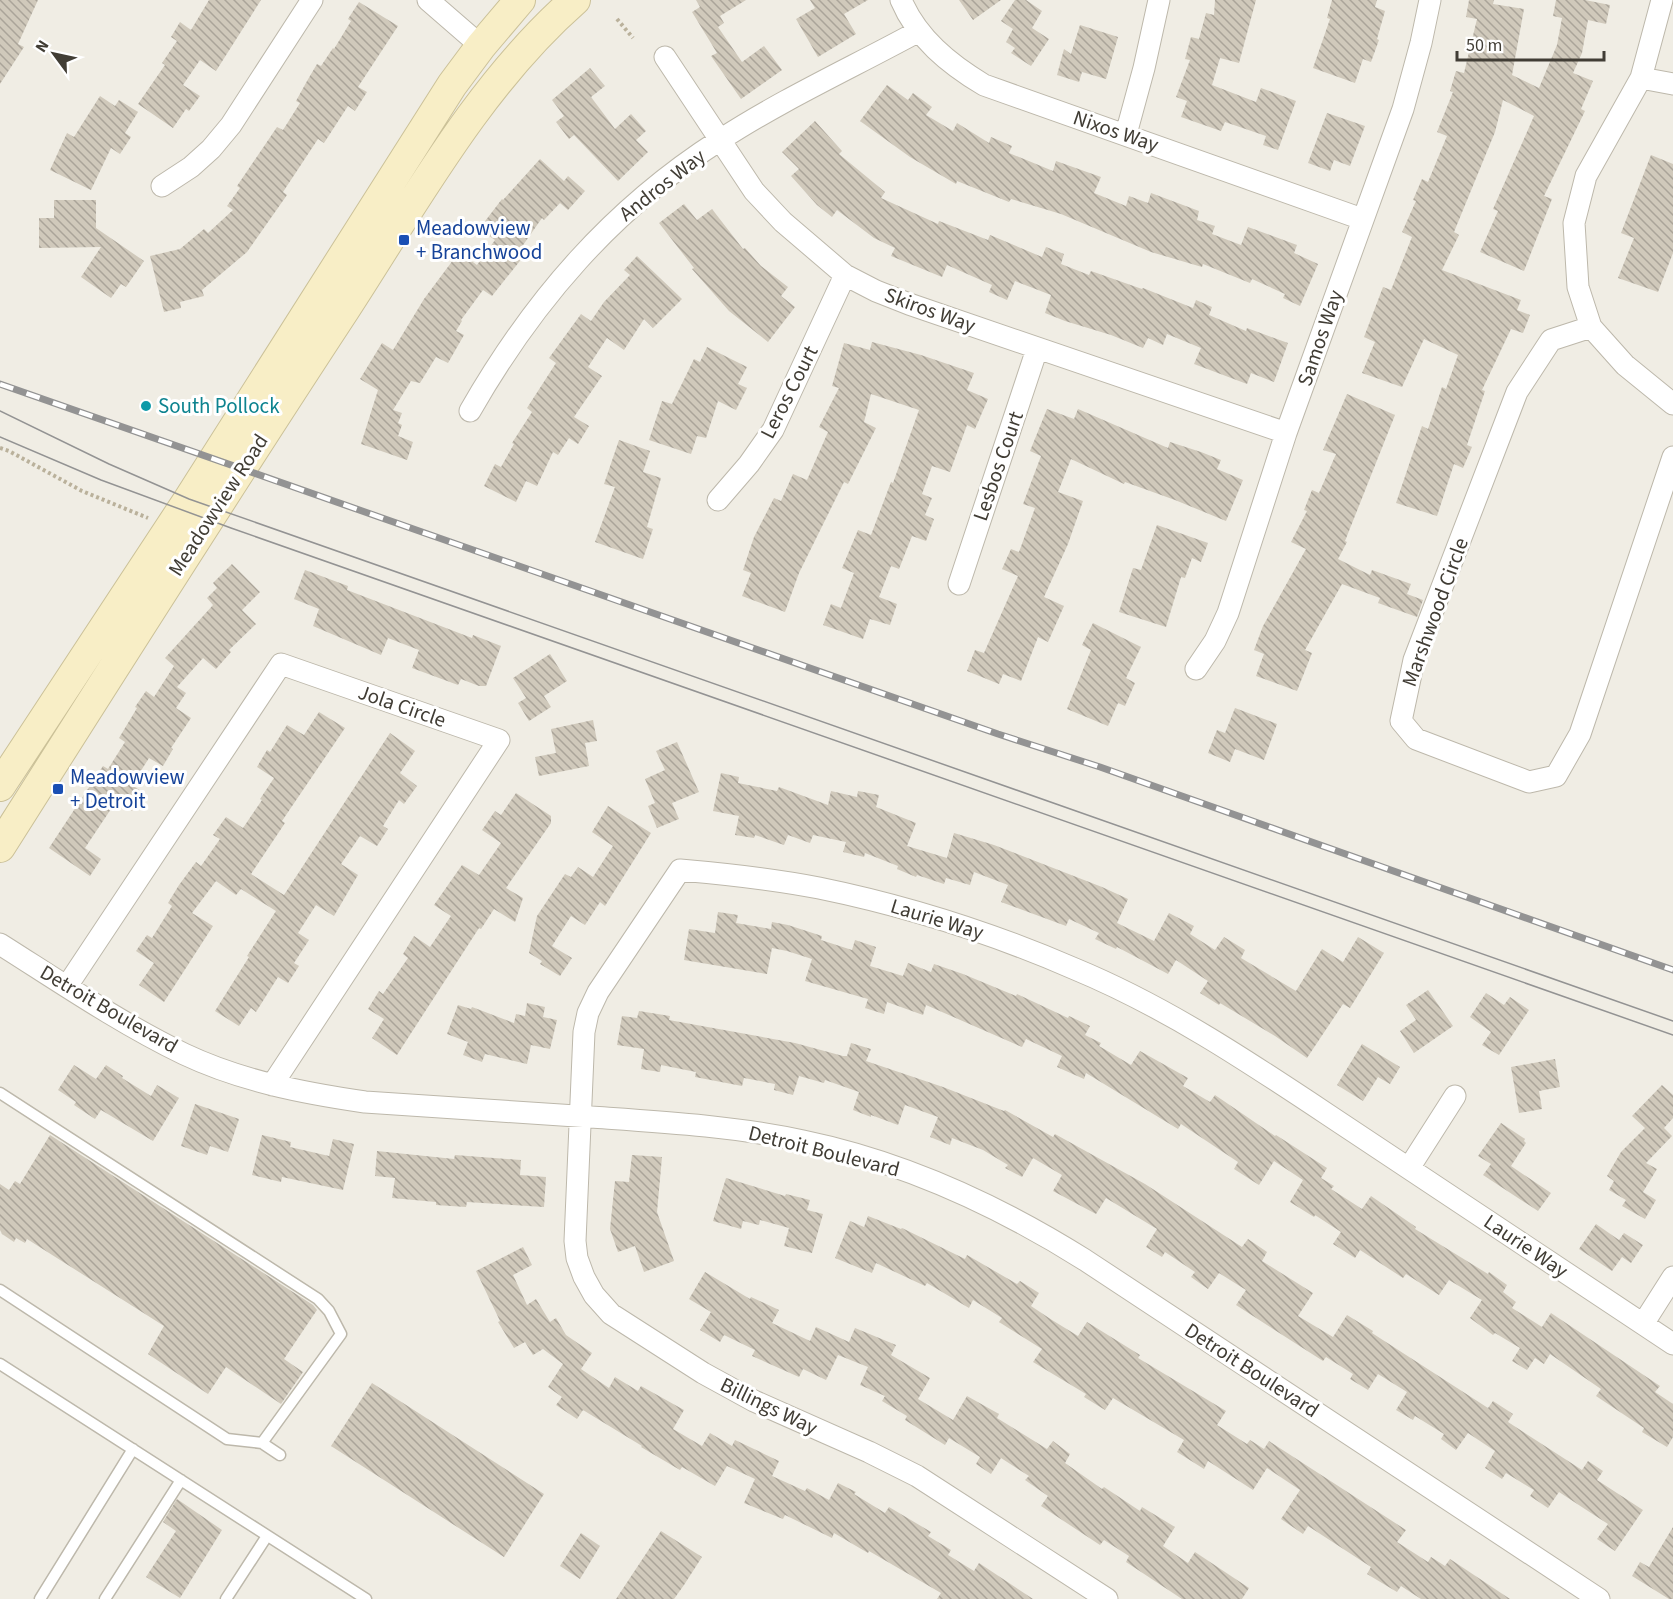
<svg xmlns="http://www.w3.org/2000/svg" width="1673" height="1599" font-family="'Source Sans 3',sans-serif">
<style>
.building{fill:url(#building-back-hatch)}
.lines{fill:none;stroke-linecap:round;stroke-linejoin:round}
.lane-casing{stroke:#bdb8ab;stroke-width:13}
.street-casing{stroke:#bdb8ab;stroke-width:23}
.secondary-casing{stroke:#cbc198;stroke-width:32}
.path{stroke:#bab19b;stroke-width:4;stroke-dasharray:3 3;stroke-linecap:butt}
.lane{stroke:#fff;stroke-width:10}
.street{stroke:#fff;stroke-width:21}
.secondary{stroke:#f8eec6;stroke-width:30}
.tram{stroke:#939393;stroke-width:1.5}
.rail-casing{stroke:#939393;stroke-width:7}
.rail{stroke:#fff;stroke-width:4.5;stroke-dasharray:14;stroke-linecap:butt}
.transit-dot{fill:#1a4fb4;stroke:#fff;stroke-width:2}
.culture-dot{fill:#0f9aa8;stroke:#fff;stroke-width:2}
.labels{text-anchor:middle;stroke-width:6;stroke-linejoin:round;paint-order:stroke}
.street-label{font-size:21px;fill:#413d35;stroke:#fff}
.transit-label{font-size:21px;fill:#164399;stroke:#fff;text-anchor:start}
.culture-label{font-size:21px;fill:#0d838f;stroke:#fff;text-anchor:start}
</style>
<defs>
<pattern id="building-back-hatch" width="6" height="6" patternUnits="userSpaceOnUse" patternTransform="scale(1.5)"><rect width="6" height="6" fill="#d0c9bb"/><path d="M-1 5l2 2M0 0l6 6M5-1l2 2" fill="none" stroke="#aaa499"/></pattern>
</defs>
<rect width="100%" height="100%" fill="#f0ede4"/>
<!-- building -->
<path class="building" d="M0,0h38l-20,44 6,3 -24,37z
M209,0h52l-45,71 -16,-11 -17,25 17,11 -11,15 -3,-2 -13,19 -35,-24 27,-39 -3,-2 15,-22 -6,-4 9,-15 11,8z
M696,0h50l-26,16 4,7 -6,4 24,35 22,-16 18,24 -41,29 -30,-43 6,-3 -25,-41 8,-5z
M810,0h58l-24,14 12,20 -38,23 -22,-38 19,-11z
M959,0h42l-28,20z
M1015,0h11l16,11 -10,17 17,11 -18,27 -20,-13 4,-5 -9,-6 7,-13 -12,-8z
M1215,0h41l-17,63 -19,-5 -8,27 44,17 5,-14 35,13 -18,49 -15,-5 3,-9 -41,-14 -4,9 -40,-14 6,-16 -11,-4 14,-37 -5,-1 6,-22 8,2 7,-26 8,2z
M1332,0h45l-2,7 10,4 -8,28 2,1 -8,22 -8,-3 -8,24 -42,-15 17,-49 -3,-1z
M1469,0h25l-1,4 31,5 -12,66 27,13 18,-43 5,-27 -9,-2 3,-16h29l25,5 -4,19 -18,-4 -6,33 -9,20 20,8 -12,28 4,2 -41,85 8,3 -28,72 -44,-19 18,-41 -5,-2 41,-93 -31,-16 -8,32 -41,100 5,3 -17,35 79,30 -4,10 13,5 -7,18 -12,-4 -29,61 3,1 -18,54 5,2 -9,21 -9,-4 -17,52 -41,-13 26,-77 6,3 14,-42 4,2 12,-34 -34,-16 -22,48 -40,-14 13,-31 -11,-5 19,-50 8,3 21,-53 -10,-5 14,-31 -3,-1 9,-21 6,3 19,-46 -10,-4 16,-40 -3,-1 6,-20 8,2 13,-54 -11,-2z
M359,2l39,24 -40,61 9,5 -12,19 -7,-5 -24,37 -6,-4 -35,53 4,3 -40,57 -45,38 2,6 -24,6 1,6 -17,4 -14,-56 30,-7 24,-20 4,4 25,-23 -6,-4 13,-18 -3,-2 40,-59 6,3 17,-27 -4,-2 11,-20 10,-17 4,2 12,-18 1,1 17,-28 -3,-2z
M1080,25l38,12 -12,42 -24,-7 -3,10 -22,-7 7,-26 7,5z
M590,68l15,18 -14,11 24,32 16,-15 15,17 -10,9 12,12 -30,29 -44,-46 -5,4 -13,-17 8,-6 -12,-16z
M887,85l21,15 5,-7 19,14 -6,8 27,16 4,-8 32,20 2,-6 21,9 -3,7 44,18 3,-10 45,16 -7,16 32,13 3,-10 19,7 3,-10 48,18 -2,9 18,6 -3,8 29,11 7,-18 49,18 -3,8 24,11 -18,42 -17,-8 2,-4 -33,-15 -2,4 -47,-19 -1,3 -51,-15 -90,-38 -50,-15 -2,3 -52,-21 -1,3 -46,-27 -50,-36z
M100,96l15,10 4,-6 19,12 -13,21 6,4 -11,17 -9,-6 -20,42 -41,-20 17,-37 7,4z
M1327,113l38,13 -15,40 -16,-6 -4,11 -22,-8z
M815,121l27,30 -3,3 46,38 -4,6 57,26 1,-3 49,19 2,-5 52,22 4,-10 18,7 -3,10 28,11 2,-4 51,18 1,-1 50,20 3,-8 16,7 -3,8 37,16 1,-3 41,15 -14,39 -23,-9 -4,11 -53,-20 7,-16 -34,-14 -4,11 -15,-7 -5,10 -32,-13 -46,-14 -20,-8 6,-18 -36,-14 -8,19 -18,-8 3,-7 -45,-20 -5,12 -51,-21 4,-8 -21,-10 -37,-28 -5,7 -15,-12 -26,-29 8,-7 -17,-17z
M1651,155l22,9v89l-15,39 -40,-14 16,-40 -13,-5z
M540,159l24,22 4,-5 17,15 -17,19 -8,-7 -16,17 -2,-2 -21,30 6,4 -35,44 -9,-6 -22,30 1,1 -6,10 8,4 -16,28 -12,-6 -16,26 -9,-2 -18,29 9,3 -4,10 4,2 -4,11 15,6 -6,18 -46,-16 17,-54 -18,-11 22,-36 11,7 31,-51 35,-47 18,13 18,-25 -16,-11 23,-30 1,1z
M54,200h42v28l48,33 -18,26 -5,-3 -10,14 -30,-21 20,-30 -62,1v-30h15z
M684,204l13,16 15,-11 31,40 2,-1 16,18 27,21 -7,9 14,11 -27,35 -39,-31 -37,-42 2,-1 -35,-45z
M637,256l45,43 -29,29 -9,-9 -20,31 -17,-12 -19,29 14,9 -28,41 15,9 -11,18 -9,-6 -11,17 -5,-3 -16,34 -11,-5 -10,21 -32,-16 11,-22 6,3 13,-23 -2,-1 20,-31 -5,-4 29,-45 -7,-5 32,-44 10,7 13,-19 26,-27 -6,-5z
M872,342l49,13 53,18 -7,17 21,9 -13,30 -8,-4 -17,47 -18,-6 -10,28 10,4 -7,17 9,4 -8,22 -14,-5 -13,33 -8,-3 -12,31 18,7 -7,21 -20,-6 -7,20 -40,-14 8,-21 10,4 13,-35 -12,-5 16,-38 13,5 20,-53 2,1 26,-73 -48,-16 -7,28 12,6 -28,56 -4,-2 -45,91 -14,39 -43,-16 9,-23 -8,-3 11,-33 20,-39 7,3 12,-27 14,6 21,-48 -9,-5 20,-39 -7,-2 12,-43 26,7z
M707,347l40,20 -9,17 9,4 -11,22 -18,-9 -12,37 -9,-2 -6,18 -42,-14 13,-39 10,3 22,-45 6,3z
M1347,394l48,21 -50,126 2,1 -9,17 32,16 2,-5 39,14 -4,10 16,6 -6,17 -39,-14 2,-5 -38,-14 -37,66 7,3 -15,38 -41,-15 8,-22 -10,-4 9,-24 43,-77 -15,-7 16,-31 -3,-1 8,-20 7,3 17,-39 -13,-4z
M1047,409l27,10 4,-10 90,39 2,-6 31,10 20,8 -4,9 26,11 -17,41 -51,-21 -50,-18 -1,2 -53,-25 -13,33 25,9 -15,43 -24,53 20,9 -16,36 -10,-5 -17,44 -18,-7 -4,10 -32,-13 8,-21 9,3 34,-77 -16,-7 9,-20 8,3 16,-44 -12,-4 18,-48 -11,-5z
M619,440l31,11 -7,21 18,6 -14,49 6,2 -10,30 -48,-17 20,-55 -11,-3z
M1157,525l51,18 -7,19 -9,-4 -7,20 -4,-1 -15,50 -47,-15 14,-44 8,2z
M232,564l28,28 -18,18 14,14 -27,26 2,2 -15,17 -13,-11 -26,29 9,6 -10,15 15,10 -20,30 2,1 -10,17 -14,-8 -17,27 12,8 -12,18 -15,-11 -32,48 16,11 -11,17 -41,-28 54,-82 5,3 17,-27 -6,-4 18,-30 -2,-1 11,-16 8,6 20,-31 -9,-8 48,-53 -6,-7 10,-10 -4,-5z
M305,570l43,16 -1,4 125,48 1,-3 28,11 -15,40h-7l-18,-7 -3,6 -46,-17 7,-18 -31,-12 -7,17 -68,-29 6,-17 -25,-10z
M1093,623l48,24 -15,31 9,5 -10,23 -7,-3 -10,23 -41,-17 24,-59 -9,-5z
M550,654l17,27 -23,15 7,11 -22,14 -11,-18 8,-5 -13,-20z
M1235,708l42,16 -13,36 -29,-11 -5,13 -22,-9 9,-23 8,3z
M319,712l26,16 -63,93 3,2 -34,51 33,21 106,-162 25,18 -15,22 17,13 -13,18 -5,-4 -16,26 5,3 -11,17 -17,-10 -19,28 17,11 -24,41 -18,-11 -18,28 11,7 -15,23 5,3 -11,17 -10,-6 -22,35 -5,-4 -12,18 -24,-15 34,-54 -2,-1 29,-45 -35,-22 -5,6 -20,-14 -24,32 21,13 -49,76 -25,-17 15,-22 -18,-12 11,-16 5,3 20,-32 -4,-3 11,-18 17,-23 5,4 19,-27 -7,-4 13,-18 17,11 19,-28 -2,-1 14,-21 -17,-11 10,-17 3,2 17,-27 17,10z
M593,720l4,21 -12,2 4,23 -50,10 -4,-19 21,-4 -5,-24z
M677,742l22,50 -27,11 7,16 -22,9 -9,-22 7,-3 -10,-24 20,-9 -9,-19z
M721,773l18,4 -1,6 39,8 2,-4 49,18 3,-14 26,6 1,-6 21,4 -3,12 40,16 -9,23 40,12 7,-25 40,12 108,42 26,12 -11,24 37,18 15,-28 25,13 -4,8 25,16 9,-13 21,13 -4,8 55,33 26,-42 21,13 15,-25 26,16 -34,55 -7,-4 -36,54 -32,-22 -55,-33 -1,2 -19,-12 8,-12 -32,-21 -8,14 -51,-27 -1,2 -21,-10 4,-6 -30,-14 -3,7 -65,-24 7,-17 -34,-13 -4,13 -24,-7 -2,6 -27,-9 -1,2 -19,-8 1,-3 -33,-13 -1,4 -21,-5 3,-10 -33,-7 -3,8 -22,-8 -4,10 -29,-10 -1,3 -19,-3 4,-19 -26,-5z
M516,793l35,23v7l-45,65 17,10 -8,24 -21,-13 -13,20 -2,-1 -82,127 -25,-17 12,-19 -16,-10 11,-18 4,3 25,-36 -5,-4 11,-18 16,11 21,-31 -17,-11 28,-40 17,10 22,-32 -19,-13 13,-19 6,4z
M608,806l43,27 -46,73 -5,-4 -15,23 -14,-9 -19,30 20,12 -12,18 -20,-12 2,-3 -13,-8 8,-37 28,-42 6,3 7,-10 15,10 20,-31 -21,-14z
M718,912l20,3 -2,8 35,6 1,-7 16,3 34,11 -1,4 31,10 3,-10 21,7 -6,19 33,10 5,-13 23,9 3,-8 29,10 53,22 1,-2 51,24 1,-2 21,10 -5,9 16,8 -2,3 32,19 9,-14 48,27 -5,8 27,16 5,-7 60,41 1,-1 51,33 -6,10 13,8 -3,3 31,20 9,-13 45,31 -1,2 73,45 1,-2 18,13 -4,7 13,10 -4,6 30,19 9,-14 109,73 -5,6 18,12v33l-6,10 -25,-15 2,-4 -48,-32 5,-7 -51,-35 -6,10 -9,-6 -8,12 -15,-9 8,-13 -25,-15 -2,2 -23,-17 12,-18 -33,-20 -10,15 -33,-21 -3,4 -43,-28 -5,8 -22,-14 8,-12 -26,-17 -1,2 -24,-15 13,-22 -29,-19 -15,24 -25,-16 4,-7 -57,-38 -3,5 -92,-56 -2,6 -27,-12 5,-11 -36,-17 -4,8 -96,-42 -3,10 -36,-13 -3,12 -19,-6 3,-9 -63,-18 7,-22 -25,-8 -15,-3 -5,26 -83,-14 5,-31 26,4z
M1428,990l25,36 -39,27 -14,-22 16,-11 -10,-15z
M1486,993l18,12 6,-8 19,13 -30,45 -17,-10 9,-13 -21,-15z
M527,1003l18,4 -2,10 14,3 -7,29 -19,-4 -4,19 -42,-10 -3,8 -19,-7 5,-13 -21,-8 11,-29 13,4 1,-2 42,16 2,-9 9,2z
M639,1011l31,5 -1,4 126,23 48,13h4l4,-13 20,6 -5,12 77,26 61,24 1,-1 48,27 2,-3 90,50 97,63 6,-8 19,13 -5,9 51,32 -15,23 35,21 14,-22 26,16 -1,2 116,75 5,-7 20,13 -5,8 74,48 6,-9 15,10 -6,9 46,30 -28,41 -18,-12 11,-15 -17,-11 -32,-21 -11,16 -18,-12 4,-6 -28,-17 -4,6 -17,-11 10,-17 -27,-18 -12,17 -15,-11 3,-5 -29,-18 -2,4 -17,-10 11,-18 -29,-18 -10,16 -18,-11 3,-5 -27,-17 -3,4 -87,-56 10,-15 -27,-17 -11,16 -17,-12 4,-5 -30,-20 -3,5 -16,-10 11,-18 -51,-31 -10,16 -43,-23 9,-16 -29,-17 -11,19 -17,-9 3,-3 -25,-15 -31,-12 -2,7 -20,-8 8,-20 -33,-12 -7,20 -27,-10v2l-18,-7 6,-18 -34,-12 -1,3 -25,-7 -6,19 -19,-5 1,-6 -31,-6 -2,8 -47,-9 1,-5 -35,-7 -1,7 -19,-3 3,-20 -27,-4 5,-29 15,2z
M1362,1044l38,23 -10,17 -12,-7 -15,24 -26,-16z
M1555,1059l5,28 -21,4 3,18 -23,4 -8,-46z
M74,1065l22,14 10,-14 17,11 -1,2 29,18 6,-11 22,13 -26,43 -52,-31 -6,9 -21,-14 2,-3 -18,-12z
M1662,1085l11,10v23l-9,10 8,8 -26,27 11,6 -14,23 13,8 -11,19 -23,-13 4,-6 -17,-10 5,-9 -7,-5 14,-24 24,-24 -13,-12z
M195,1104l44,15 -11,33 -18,-6 -3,9 -26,-9z
M1501,1123l24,16 -1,2 2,2 -15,23 40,27 -13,18 -55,-36 8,-11 -13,-8z
M50,1135l263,170 4,5 -33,49 19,13 -22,32 -55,-37 -18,27 -60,-40 16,-28 -137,-87 -2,4 -9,-5 -2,4 -12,-8 -2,-4v-46l9,6 6,-9 5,3z
M262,1135l29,7 -1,5 39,9 4,-17 21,5 -11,46 -61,-13 -1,5 -29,-7z
M377,1151l77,8 1,-4 66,5 -1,15 26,2 -2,30 -77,-5 -1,5 -30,-2v-3l-44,-4 3,-20 -20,-2z
M632,1155l30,2 -5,55 17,49 -30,11 -9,-26 -17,6 -8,-23 5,-48 14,1z
M726,1178l59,18 1,-2 24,6 -3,10 16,4 -11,39 -28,-7 5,-18 -29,-8 -1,5 -16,-4 -2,8 -28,-8z
M868,1216l33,13 1,-1 63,31 2,-4 50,29 3,-3 19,12 -8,13 21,14 26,16 9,-14 53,33 -2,3 88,53 -9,14 30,19 3,-4 14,9 5,-8 137,89 -9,12 31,20 3,-5 14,9 5,-7 60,40h-89l-20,-13 -4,6 -30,-18 4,-7 -63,-41 -5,8 -22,-15 19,-29 -33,-22 -14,22 -45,-29 -4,8 -27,-17 7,-12 -71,-42 -8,12 -21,-13 2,-3 -53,-32 9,-13 -43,-27 3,-4 -29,-18 -4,8 -42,-25 -2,3 -49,-23 -4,10 -37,-15 15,-37 14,6z
M1596,1224l23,16 5,-7 19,12 -12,18 -9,-6 -10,14 -33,-22z
M523,1247l9,18 -19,10 14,30 9,-6 14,23 6,-4 10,17 26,18 -11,16 28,19 6,-11 23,14 3,-5 43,24 -11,19 29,17 8,-13 22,13 3,-6 44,21 -7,15 33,15 2,-3 22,12 9,-17 18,9 -2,2 31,19 4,-6 42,25 -3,4 23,14 -3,5 26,16 5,-8 54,36h-96l4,-6 -72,-42 -1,2 -34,-20 -2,5 -47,-23 -2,4 -39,-16 11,-24 -28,-13 -12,20 -33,-19 -2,3 -39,-23 1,-1 -59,-36 -6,9 -21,-14 6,-8 -14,-10 15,-23 -20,-15 -10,6 -8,-13 -11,6 -16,-26 2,-1 -24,-50z
M705,1272l45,27 1,-2 28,13 -7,13 38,18 6,-14 33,15 6,-14 41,17 -5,10 39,23 -12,21 35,21 14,-24 32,18 -2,4 50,31 6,-8 17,13 -5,9 37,26 2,-2 36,24 2,-4 33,20 -12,19 25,17 7,-11 54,36 -7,11h-60l-56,-37 3,-6 -25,-16 -4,5 -59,-39 7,-10 -23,-16 4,-4 -28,-18 -10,16 -15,-10 4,-7 -31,-19 -4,7 -40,-25 2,-4 -25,-15 3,-5 -25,-11 8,-18 -30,-12 -12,25 -23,-11 -4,8 -47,-21 3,-6 -31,-15 -4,7 -20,-12 11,-18 -22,-13z
M372,1383l172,111 -40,63 -173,-111z
M177,1499l45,31 -42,68 -34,-21 30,-46 -13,-9z
M1673,1527v72h-4l-37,-23 8,-14 9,5z
M661,1531l41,26 -18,28 -10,14h-58z
M581,1533l19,13 -20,33 -20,-13z"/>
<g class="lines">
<defs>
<path id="lane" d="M0,1093l318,206 11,12 12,23 -79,109
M0,1290l227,149 35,4 18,12
M0,1364l366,235
M40,1599l93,-150
M105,1599l76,-119
M226,1599l41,-63"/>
<path id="street" d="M428,0l53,46
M901,0c16,38 48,64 83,85l378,134
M1662,0l-21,78 -55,98 -12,47 4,64 13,40 34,38 48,39
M665,57l89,134 29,31 62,53 31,16 33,13 377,129
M1641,78l32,6
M1126,134l18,-66 15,-68
M162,186l29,-19 20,-18 20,-24 81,-125
M1591,327l-40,13 -34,52 -103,268 -13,61 15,18 113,43 27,-6 24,-42 93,-277
M470,411c63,-110 142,-202 250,-271 63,-41 133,-73 199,-109
M718,500l31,-36 24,-34 72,-155
M959,584l78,-235
M1196,669l19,-28 13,-28 58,-180 117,-324 18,-66 9,-43
M0,944c60,38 120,79 184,110 57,27 119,39 181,48 75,5 151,10 226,15 71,5 142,9 212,24 101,21 196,65 282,119l514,339
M67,986l214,-322 218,76 -227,345
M1409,1168l46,-72
M1643,1324l30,-47
M1107,1599l-190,-123 -48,-24 -115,-51 -51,-28 -92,-59 -17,-19 -10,-18 -7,-19 -2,-17 9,-209 4,-19 10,-21 82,-122c46,4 93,9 139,18 88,18 173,45 256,81 99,41 187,102 276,161 107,71 215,143 322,214"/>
<path id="secondary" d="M0,786l189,-287 263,-414 29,-39 39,-46
M0,847c114,-180 228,-360 345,-538 69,-106 134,-225 230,-309"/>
</defs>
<!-- lane casing -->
<use href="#lane" class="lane-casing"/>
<!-- street casing -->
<use href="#street" class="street-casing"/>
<!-- secondary casing -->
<use href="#secondary" class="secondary-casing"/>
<!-- path -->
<path class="path" d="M617,19l16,19
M0,448l9,3 73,40 66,27"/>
<!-- lane -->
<use href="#lane" class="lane"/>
<!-- street -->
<use href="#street" class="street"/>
<!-- secondary -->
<use href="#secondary" class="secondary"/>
<!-- tram -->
<path class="tram" d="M0,411l109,53 80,35 1484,522
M0,437l101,43 130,48 1442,507"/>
<defs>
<path id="rail" d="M0,384l998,350 102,33 573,203"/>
</defs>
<!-- rail casing -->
<use href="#rail" class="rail-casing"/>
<!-- rail -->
<use href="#rail" class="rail"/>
</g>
<!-- markers -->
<g class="transit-dot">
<rect x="398" y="234" width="12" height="12" rx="3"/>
<rect x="52" y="783" width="12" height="12" rx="3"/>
</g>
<circle class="culture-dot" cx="146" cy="406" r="6"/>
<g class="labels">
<!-- street labels -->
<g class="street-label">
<text transform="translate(1116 131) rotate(19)" y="7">Nixos Way</text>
<text transform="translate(662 185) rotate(-38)" y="7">Andros Way</text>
<text transform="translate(930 310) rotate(20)" y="7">Skiros Way</text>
<text transform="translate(1320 338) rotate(-71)" y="7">Samos Way</text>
<text transform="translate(789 392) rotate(-63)" y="7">Leros Court</text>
<text transform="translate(998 466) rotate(-71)" y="7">Lesbos Court</text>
<text transform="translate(218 505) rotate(-57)" y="7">Meadowview Road</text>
<text transform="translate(1435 612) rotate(-70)" y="7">Marshwood Circle</text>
<text transform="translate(402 706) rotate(19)" y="7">Jola Circle</text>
<text transform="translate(937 919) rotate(17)" y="7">Laurie Way</text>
<text transform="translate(109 1009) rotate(30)" y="7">Detroit Boulevard</text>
<text transform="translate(824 1151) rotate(14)" y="7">Detroit Boulevard</text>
<text transform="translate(1526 1246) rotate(34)" y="7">Laurie Way</text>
<text transform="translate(1252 1370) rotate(33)" y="7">Detroit Boulevard</text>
<text transform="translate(769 1406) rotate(26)" y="7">Billings Way</text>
</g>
<!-- transit labels -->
<g class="transit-label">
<text x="416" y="235">Meadowview<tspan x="416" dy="24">+ Branchwood</tspan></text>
<text x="70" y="784">Meadowview<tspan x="70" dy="24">+ Detroit</tspan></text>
</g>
<!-- culture labels -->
<g class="culture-label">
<text x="158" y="413">South Pollock</text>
</g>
</g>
<!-- north arrow -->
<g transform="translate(54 54) rotate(303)" stroke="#ffffff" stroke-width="4.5" paint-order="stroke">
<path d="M0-4.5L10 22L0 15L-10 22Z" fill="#413d35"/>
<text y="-9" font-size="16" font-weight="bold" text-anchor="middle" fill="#413d35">N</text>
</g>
<!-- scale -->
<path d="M1457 51v9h147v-9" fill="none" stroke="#413d35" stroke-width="3"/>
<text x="1466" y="51" font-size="18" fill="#413d35" stroke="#ffffff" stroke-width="4.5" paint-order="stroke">50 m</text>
</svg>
